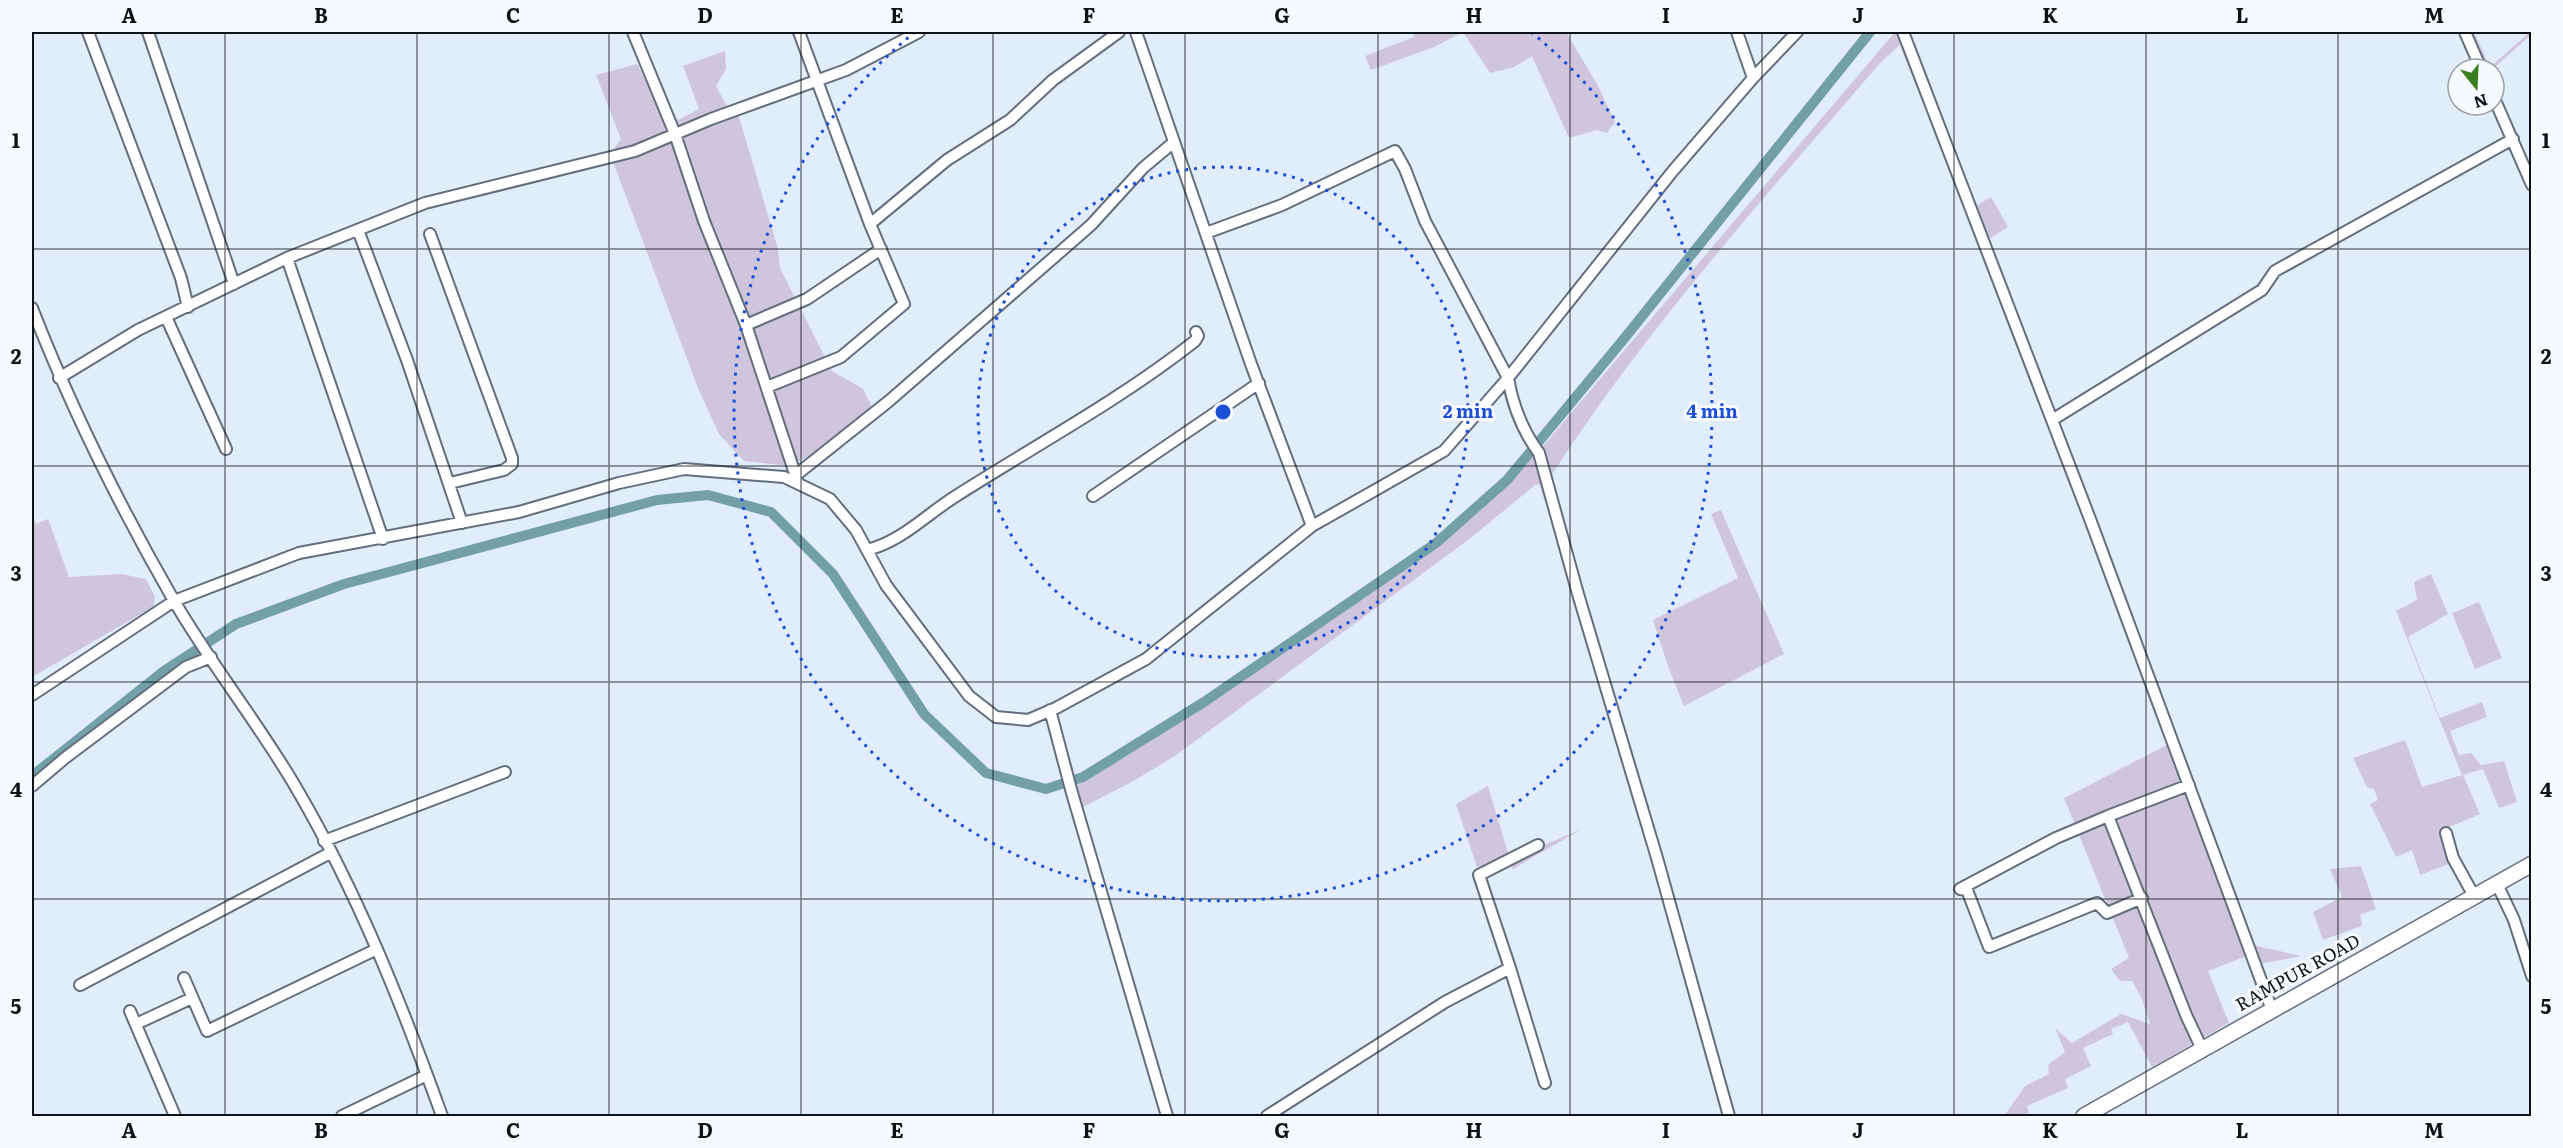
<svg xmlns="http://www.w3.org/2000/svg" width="2563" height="1148" font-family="Literata,serif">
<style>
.green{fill:#cfc6de}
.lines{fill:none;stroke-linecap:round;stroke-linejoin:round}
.canal{stroke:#739fa7;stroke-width:10}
.street-casing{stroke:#636e7e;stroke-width:14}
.secondary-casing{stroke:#636e7e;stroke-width:18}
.street{stroke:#fff;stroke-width:10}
.secondary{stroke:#fff;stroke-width:15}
.grid{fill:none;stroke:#0d1218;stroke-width:1.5;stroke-opacity:0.55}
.ring{fill:none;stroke:#1d4ed8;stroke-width:3;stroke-dasharray:3 6}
.labels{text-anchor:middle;stroke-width:6;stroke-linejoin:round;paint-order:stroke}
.street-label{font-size:18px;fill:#0d1218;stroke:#f7fafd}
.centre{fill:#1d4ed8;stroke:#f7fafd;stroke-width:3}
.ring-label{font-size:18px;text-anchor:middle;font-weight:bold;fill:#1d4ed8;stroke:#f7fafd;stroke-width:6;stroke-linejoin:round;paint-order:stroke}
.neatline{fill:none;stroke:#0d1218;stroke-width:2}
.grid-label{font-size:20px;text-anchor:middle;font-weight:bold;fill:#0d1218}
</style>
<rect width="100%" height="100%" fill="#e2edfc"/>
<!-- green -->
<path class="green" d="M1413,32h153l31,52 18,38 -8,11 -10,-3 -28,8 -37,-82 -18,11 -24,6 -27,-41 -29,15 -63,23 -6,-14 49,-19z
M1895,32h4l27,79 -26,-66 -19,17c-115,134 -234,265 -330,414l-8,-30z
M2468,32h6l16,35 40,-35 2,2 -36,32 -12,3z
M725,51l1,18 -10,17 9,17 14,14 39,132 2,19 52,103 31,18 11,22 -15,19 -69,36 -46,-5 -25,-27 -21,-46 -88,-234 11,-15 -25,-64 41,-11 31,61 31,-16 -16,-43z
M1991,197l17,30 -19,12 -13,-33z
M1535,453l14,59 -10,-28 -4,1 -63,52 -297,219 -45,27 -47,24 -7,-21 130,-80 232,-159 70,-63z
M1721,510l63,144 -100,52 -15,-37 -16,-49 85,-42 -27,-64z
M32,515l4,9 12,-5 21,58 53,-3 24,5 9,18 -2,10 -121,70z
M2431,574l17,40 -40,23 32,81 42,-16 5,15 -37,14 9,24 12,-2 10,12 23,-4 13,41 -18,6 -16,-39 -20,6 17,39 -40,17 9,33 -29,11 -8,-25 -16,7 -26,-53 8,-4 -4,-11 -7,-2 -14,-29 52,-18 17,47 40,-12 -66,-164 21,-11 -3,-18z
M2479,602l23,56 -27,11 -23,-56z
M2169,744l78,212 -39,15 21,52 -77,44 -24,-45 -17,7 2,5 -30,14 8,18 -26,13 3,9 -41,18 2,7 -7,3h-18l21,-30 24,-12 -1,-9 17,-13 -10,-24 17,15 49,-29 29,10 -9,-27 -9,-16h-12l-9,-12 18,-11 -65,-160z
M1488,786l22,73 72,-30 -69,40 -4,-10 -32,8 -21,-63z
M2361,866l15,43 -16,6 2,11 -39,14 -10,-28 29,-15 -12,-28z
M2253,945l48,11 -41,8z"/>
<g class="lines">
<!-- canal -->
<path class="canal" d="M32,776l132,-105 72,-47 108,-40 313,-84 51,-5 63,17 62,62 91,140 62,59 60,16 37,-12 121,-75 232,-159 71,-63 116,-140 247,-308"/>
<defs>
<path id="street" d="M88,32l93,246 7,29
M148,32l86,252
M633,32l42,102 29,87 42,104 51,155
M1737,32l16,46
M1903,32l187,487 182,491
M2465,32l16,37
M2494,98l38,87
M870,224l77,-64 63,-40 43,-40 66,-48
M358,230l49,130 55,163
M1206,233l76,-28 113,-54 10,18 20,52 83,157c5,29 14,52 31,75l39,141 79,264 72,258
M430,234l82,224v6l-8,6 -54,13
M287,258l96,281
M32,308c39,100 87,197 141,291 38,66 87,126 125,192 60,103 104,214 144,325
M166,317l60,132
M746,325l61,-26 74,-50
M59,378l79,-48 149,-72 138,-55 210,-52 76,-32 135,-49 73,-38
M767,387l74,-30 63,-53 -34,-80 -71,-192
M2052,420l210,-130 13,-19 238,-132
M796,475l93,-74 202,-176 52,-57 31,-26
M1093,496l166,-113
M1312,526l132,-75 64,-73 164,-206 81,-94 44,-46
M867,550c34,-8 60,-36 89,-54 80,-51 164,-96 239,-155l3,-5 -2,-4
M32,695l142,-94 125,-48 220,-41 100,-29 65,-14 100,8 46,22 26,31 30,55 83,111 27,21 32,3 28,-12 90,-49 166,-133 -61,-162 -115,-332
M1050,710l22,83 95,323
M2189,785l-81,31 78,199 16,34
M32,786l33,-28 121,-91 25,-10
M2108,816l-52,22 -96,51 7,1 22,57 108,-44 10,10 35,-15
M2446,833l7,25 21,38
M324,841l181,-69
M2497,884l17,36 18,56
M1510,968l35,115
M184,978l23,53 170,-82
M80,985l250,-132
M130,1011l45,105
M136,1024l56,-26
M342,1116l85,-41
M1267,1116l178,-114 65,-34 -31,-93 59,-30"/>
<path id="secondary" d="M2084,1116l448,-252"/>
</defs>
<!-- street casing -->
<use href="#street" class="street-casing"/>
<!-- secondary casing -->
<use href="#secondary" class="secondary-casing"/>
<!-- street -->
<use href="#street" class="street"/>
<!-- secondary -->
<use href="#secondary" class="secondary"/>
</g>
<!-- grid -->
<path class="grid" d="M225,32v1084M417,32v1084M609,32v1084M801,32v1084M993,32v1084M1185,32v1084M1378,32v1084M1570,32v1084M1762,32v1084M1954,32v1084M2146,32v1084M2338,32v1084M32,249h2500M32,466h2500M32,682h2500M32,899h2500"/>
<!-- distance rings -->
<g class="ring">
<circle cx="1223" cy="412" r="245"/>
<path d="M1531 32A489 489 0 1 1 915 32"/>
</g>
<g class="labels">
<!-- street labels -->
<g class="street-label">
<text transform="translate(2298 973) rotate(-29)" y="6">RAMPUR ROAD</text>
</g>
</g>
<circle cx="1223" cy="412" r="9" class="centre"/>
<g class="ring-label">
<text x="1468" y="418">2 min</text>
<text x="1712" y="418">4 min</text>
</g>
<!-- border -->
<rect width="2563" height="1148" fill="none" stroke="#f7fafd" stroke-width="66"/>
<!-- north arrow -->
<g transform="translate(2476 87) rotate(162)"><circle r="28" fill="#f7fafd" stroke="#999da1" stroke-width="1.5"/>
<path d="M0-4.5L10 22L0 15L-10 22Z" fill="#3b7e20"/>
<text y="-9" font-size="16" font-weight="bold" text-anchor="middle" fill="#0d1218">N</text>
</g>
<rect x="33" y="33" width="2497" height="1082" class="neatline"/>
<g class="grid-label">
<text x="129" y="23">A</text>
<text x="321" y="23">B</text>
<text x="513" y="23">C</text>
<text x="705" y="23">D</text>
<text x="897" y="23">E</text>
<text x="1089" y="23">F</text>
<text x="1282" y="23">G</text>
<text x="1474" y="23">H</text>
<text x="1666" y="23">I</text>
<text x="1858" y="23">J</text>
<text x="2050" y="23">K</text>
<text x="2242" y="23">L</text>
<text x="2434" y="23">M</text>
<text x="16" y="148">1</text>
<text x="2546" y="148">1</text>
<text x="16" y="364">2</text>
<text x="2546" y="364">2</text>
<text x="16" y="581">3</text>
<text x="2546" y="581">3</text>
<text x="16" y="797">4</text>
<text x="2546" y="797">4</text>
<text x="16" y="1014">5</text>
<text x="2546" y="1014">5</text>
<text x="129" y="1138">A</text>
<text x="321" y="1138">B</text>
<text x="513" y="1138">C</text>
<text x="705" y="1138">D</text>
<text x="897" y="1138">E</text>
<text x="1089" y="1138">F</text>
<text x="1282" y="1138">G</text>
<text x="1474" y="1138">H</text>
<text x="1666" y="1138">I</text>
<text x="1858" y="1138">J</text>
<text x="2050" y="1138">K</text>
<text x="2242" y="1138">L</text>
<text x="2434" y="1138">M</text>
</g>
</svg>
